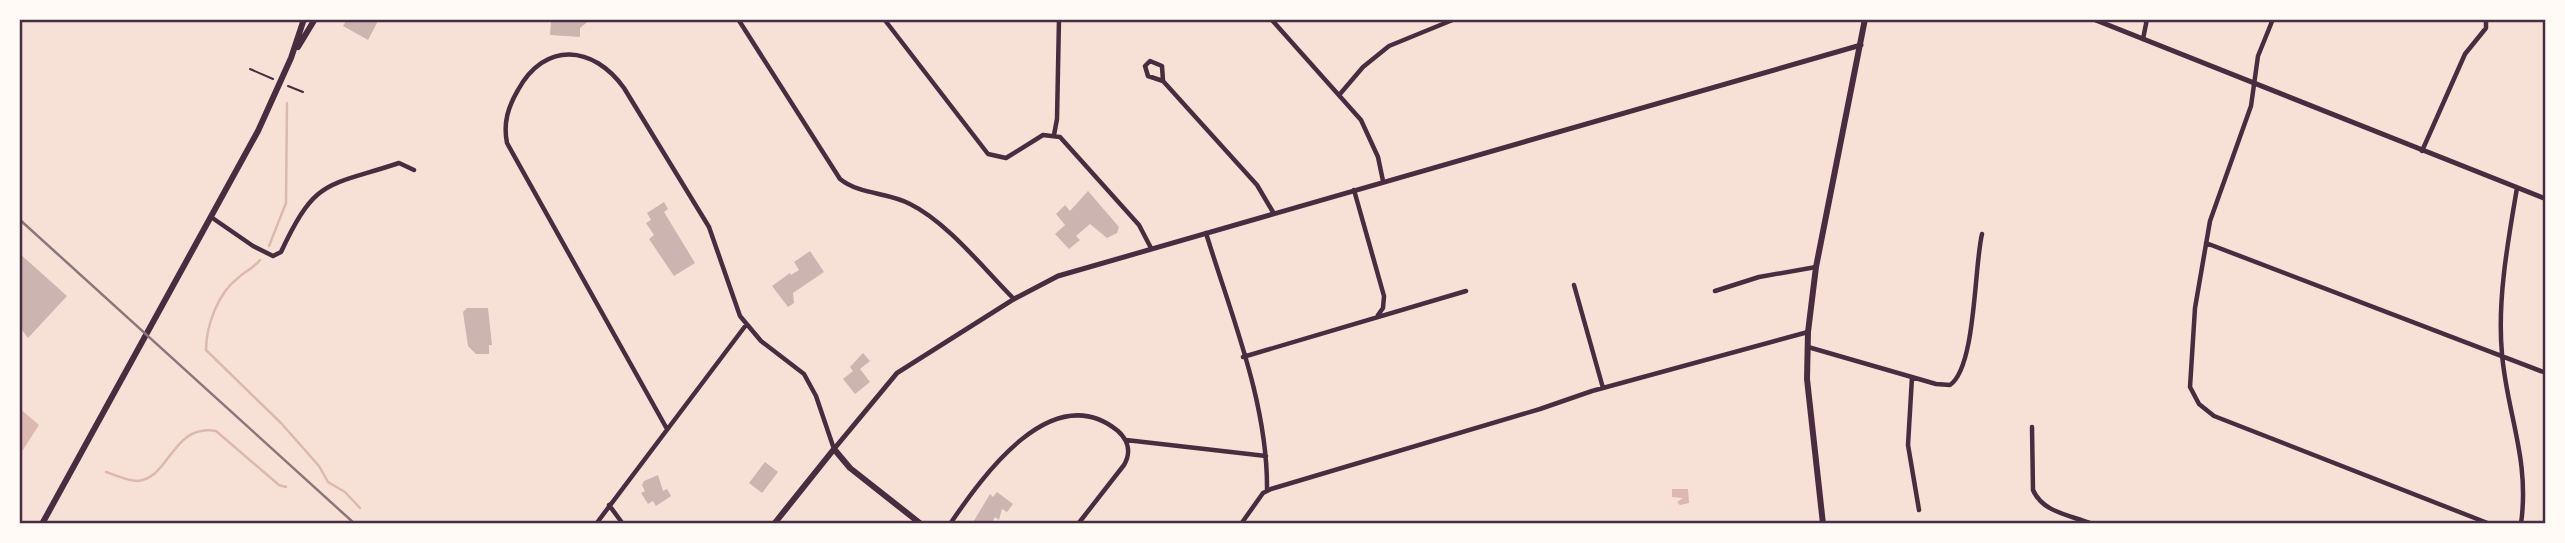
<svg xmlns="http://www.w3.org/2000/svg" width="2565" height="543" font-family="'Work Sans',sans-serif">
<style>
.water{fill:#dcb8b0}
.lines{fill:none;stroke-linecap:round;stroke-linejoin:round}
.stream{stroke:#dcb8b0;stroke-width:2.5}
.building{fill:#ccb4b1}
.path{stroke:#4a2c40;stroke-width:2}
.minor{stroke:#4a2c40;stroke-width:4.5}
.tertiary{stroke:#4a2c40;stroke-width:5}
.secondary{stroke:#4a2c40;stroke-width:6}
.primary{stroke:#4a2c40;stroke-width:6}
.rail{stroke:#8f747c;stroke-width:2.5}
.neatline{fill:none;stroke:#4a2c40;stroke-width:2.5}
</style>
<rect width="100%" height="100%" fill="#f7e1d7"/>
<!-- water -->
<path class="water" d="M19,408l20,17 -20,31z
M1672,489h16l1,14 -9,2 -3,-3 6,-4 -11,-1z"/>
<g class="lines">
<!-- stream -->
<path class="stream" d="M269,246l17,-43 1,-100
M260,260c-6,8 -15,11 -22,18 -20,15 -32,48 -32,72l75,73 38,43 9,16 17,10 15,16
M106,472c9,3 22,9 31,9 33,-2 35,-58 79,-50l63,54 7,2"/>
</g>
<!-- building -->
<path class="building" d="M347,19h32l-11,21 -25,-14z
M591,19l-11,9v9l-30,-2 1,-14z
M1088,191l31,36 -2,6 -10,5 -17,-14 -14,12 4,4 -11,9 -14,-15 10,-9 -9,-11 9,-9 5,6z
M664,202l4,7 -4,3 31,51 -21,13 -25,-37 5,-4 -8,-12 5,-3 -4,-7z
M810,251l14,21 -31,21 1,10 -6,4 -16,-21 18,-13 1,2 8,-5 -5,-8z
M19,253l48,43 -39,42 -9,-12z
M467,308h21l4,37h-3v9h-13l-8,-8 -5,-34z
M863,353l7,8 -10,8 10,13 -15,12 -12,-15 10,-8 -3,-4z
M765,462l13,10 -16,21 -13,-10z
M658,475l5,16 4,-2 4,7 -15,10 -3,-5 -5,3 -7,-11 4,-2 -3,-6 2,-4z
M997,492l16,12 -6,8 -5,-3 -3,11 -4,-3 -4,7h-19l18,-30 3,3z"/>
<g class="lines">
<!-- path -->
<path class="path" d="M250,69l23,10
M288,86l15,6"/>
<!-- minor -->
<path class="minor" d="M738,19l102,160c20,16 48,13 70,25 37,18 75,66 104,95
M884,19l104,135 18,4 37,-23 17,2 79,88 12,23
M1271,19l90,101 17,37 5,24
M2273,19l-15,37 -7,50 -41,115 -15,87 -5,79 9,17 15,12 276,108
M2143,39l4,-20
M1150,61l12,5 1,15 -15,-5 -3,-10z
M1163,81l94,104 16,27
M1340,94l23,-27 26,-21 66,-27
M1054,135l3,-16 2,-100
M2422,151l43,-97 21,-26v-9
M2517,188c-9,53 -20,112 -15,166 5,60 28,105 19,170
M1354,190l30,106 -1,12 -5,7
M211,217l42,29 20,10 8,-4c35,-75 46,-65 118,-89l15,7
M1206,233c25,82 62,170 61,257
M2206,243l340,130
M1574,285l29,103
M1715,291l44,-14 57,-10
M1808,347l128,37 14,1c26,-18 24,-118 32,-151
M1243,357l223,-66
M1912,377l-4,68 11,65
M2032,427l1,63c10,23 38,25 59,34
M667,429l-160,-286c-4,-20 1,-36 11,-53 27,-49 75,-45 106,-2l85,139 31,89 21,25 43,33 12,22 18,53
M1126,440l140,16
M609,505l14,19
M596,524l150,-199
M950,524c32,-47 102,-147 168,-93 11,10 13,22 6,34l-46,59
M1241,524l22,-31 8,-4 269,-80 52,-18 216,-59"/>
<!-- tertiary -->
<path class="tertiary" d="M2093,19l453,180
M834,449l63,-76 117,-74 44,-23 803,-231"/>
<!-- secondary -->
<path class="secondary" d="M774,524l60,-75 16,19 71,56"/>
<!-- primary -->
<path class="primary" d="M298,47l17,-28
M42,524l216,-393 33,-73 13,-39
M1823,524l-16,-145 1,-47 8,-65 49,-248"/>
<!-- rail -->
<path class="rail" d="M19,219l336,305"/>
</g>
<!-- border -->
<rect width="2565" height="543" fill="none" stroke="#fffaf5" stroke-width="42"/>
<rect x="21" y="21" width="2523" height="501" class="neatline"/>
</svg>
